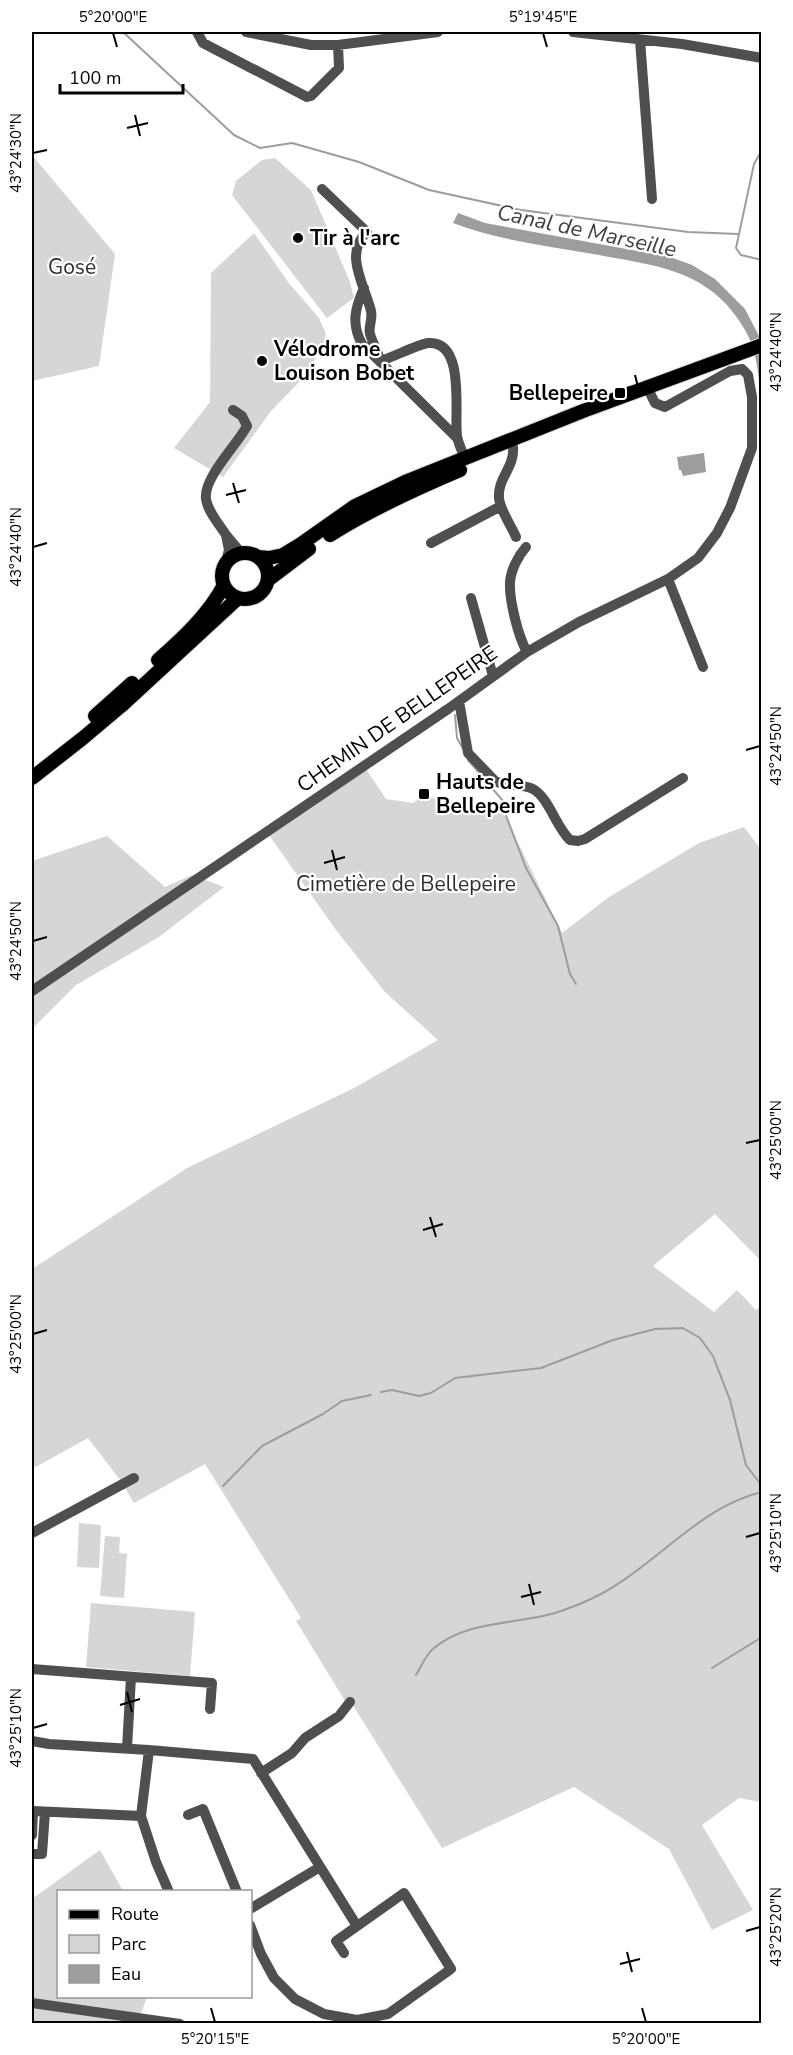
<svg xmlns="http://www.w3.org/2000/svg" width="793" height="2055" font-family="'Nunito Sans',sans-serif">
<style>
.green{fill:#d6d6d6}
.water{fill:#9d9d9d}
.lines{fill:none;stroke-linecap:round;stroke-linejoin:round}
.stream{stroke:#9d9d9d;stroke-width:2}
.major-casing{stroke:#dbdbdb;stroke-width:16}
.minor{stroke:#4f4f4f;stroke-width:10}
.major{stroke:#000;stroke-width:14}
.ticks{fill:none;stroke:#000;stroke-width:2}
.poi-dot{fill:#000;stroke:#fff;stroke-width:2}
.labels{text-anchor:middle;stroke-width:4.5;stroke-linejoin:round;paint-order:stroke}
.poi-label{font-size:21px;font-weight:bold;fill:#000;stroke:#fff;text-anchor:start}
.park-label{font-size:21px;fill:#2d2d2d;stroke:#fff}
.street-label{font-size:21px;fill:#000;stroke:#fff}
.water-label{font-size:22px;font-style:italic;fill:#3e3e3e;stroke:#fff}
.neatline{fill:none;stroke:#000;stroke-width:2}
.ticks-label{font-size:15px;text-anchor:middle;fill:#000}
</style>
<rect width="100%" height="100%" fill="#fff"/>
<!-- green -->
<path class="green" d="M32,155l83,99 -16,112 -67,15z
M275,158l36,32 39,92 4,16 -27,20 -95,-123 4,-14 26,-21z
M254,233l34,49 31,36 7,16 -2,12 -5,5 -10,21 -38,39 -48,66 -49,-29 36,-46 1,-129z
M366,769l20,30 27,4 10,-7 19,4 5,10 25,5 23,-14 12,19 55,113 47,-36 90,-54 45,-16 18,24 -1,410 -46,-47 -62,52 61,46 23,-22 19,20 5,-5v497l-22,-4 -37,27 51,85 -41,20 -43,-81 -95,-62 -132,61 -88,-141 -9,-6 -49,-80 5,-3 -96,-154 -71,39 -13,-22 -33,-43 -56,31v-200l155,-101 167,-80 84,-48 -53,-48 -49,-62 -67,-95z
M107,836l58,51 27,-12 32,12 -65,50 -83,48 -44,44v-168z
M79,1523l22,2 -2,43 -22,-1z
M105,1536l15,1 -1,16 8,1 -3,44 -24,-2z
M91,1603l104,9 -5,64 -104,-9z
M100,1850l23,41 -65,1v104l89,1 -7,19 2,7h-110v-124z"/>
<!-- water -->
<path class="water" d="M458,213l27,10 185,34 22,8 23,14 30,30 14,27 2,7v141c0,-40 3,-99 -8,-136 -5,-16 -15,-30 -26,-43 -34,-37 -81,-41 -128,-50 -48,-9 -100,-14 -146,-32z
M704,453l2,19 -23,4 -2,-6h-2l-2,-13z"/>
<g class="lines">
<!-- stream -->
<path class="stream" d="M123,32l111,103 26,13 32,-5 67,19 70,28 92,20 167,22 50,2
M762,150l-8,14 -18,84 5,7 21,5
M455,715l2,23 5,9
M468,760l35,41 2,12 21,55 32,58 12,48 6,10
M381,1392l11,-2 27,6 12,-3 24,-15 86,-10 72,-28 42,-11 28,-1 17,10 13,18 17,44 16,65 16,21
M223,1486l39,-40 61,-32 19,-13 29,-6
M712,1668l50,-31
M416,1675c5,-8 10,-21 18,-27 34,-28 80,-23 121,-35 12,-4 26,-9 38,-15 59,-28 106,-92 169,-106"/>
<defs>
<path id="major" d="M330,535c41,-26 85,-46 130,-65
M222 576a23 23 0 1 1 46 0a23 23 0 1 1-46 0Z
M258,557l11,1 14,-3 18,-11 54,-38 50,-24 178,-71 179,-66
M268,580l41,-31
M158,660c24,-21 51,-46 66,-75
M95,716l37,-33
M32,778l51,-40 38,-32 117,-108"/>
</defs>
<!-- major casing -->
<use href="#major" class="major-casing"/>
<!-- minor -->
<path class="minor" d="M197,32l6,11 104,54 4,-1 28,-28 -1,-23
M246,32l65,13h27l100,-13
M573,32l109,12 80,14
M640,40l12,159
M322,189l45,43c-24,21 -2,54 4,79 2,8 -3,16 -1,23 3,10 8,17 10,27 14,-4 36,-16 48,-18 38,-3 26,70 29,93 1,7 5,15 8,22
M364,288c-9,20 -13,36 -2,56l95,94
M513,447c2,20 -16,32 -14,51 1,12 12,27 17,39
M226,535c-7,-11 -18,-23 -20,-36 -3,-21 31,-54 41,-73l-5,-10 -9,-6
M431,543l70,-37
M526,547c-8,9 -15,23 -16,35 -1,18 8,54 17,70
M225,565l4,-15 -3,-15 16,19
M668,579l35,88
M471,598l22,78
M459,701l9,52 27,28c12,6 26,2 38,8 16,9 23,38 37,51l8,1 7,-2 98,-61
M32,991l416,-282 79,-57 52,-30 89,-43 30,-21 19,-25 13,-25 22,-60v-51l-4,-22 -6,-6 -12,2 -65,36 -10,-4 -8,-16
M32,1533l102,-55
M32,1669l180,14 -2,26
M32,1741l17,3 100,6 104,9 104,167
M127,1748l4,-71
M149,1750l-8,66 15,46 13,30
M261,1773l31,-20 13,-15 34,-22 11,-14
M188,1815l15,-6 34,83
M32,1835l1,-24 108,5
M32,1854h10l3,-42
M250,1909l70,-42
M250,1925l11,29 13,24 21,21 29,15 33,6 31,-6 63,-45 -47,-76 -68,48 8,12
M32,2003l148,21"/>
<!-- major -->
<use href="#major" class="major"/>
</g>
<!-- ticks -->
<path class="ticks" d="M113,33l4,14M543,33l4,14M135,115l5,21M127,128l21,-5M33,153l14,-3M746,356l14,-4M635,375l5,20M627,388l21,-6M233,483l6,20M226,495l20,-5M33,547l14,-4M746,750l14,-4M332,850l5,20M324,863l21,-6M33,941l14,-4M746,1143l14,-3M430,1217l6,20M423,1230l20,-6M33,1334l14,-4M746,1537l14,-4M529,1584l5,21M521,1597l20,-5M127,1692l5,20M120,1705l20,-6M33,1728l14,-4M746,1931l14,-4M627,1952l5,20M620,1964l20,-5M211,2008l4,14M642,2008l4,14"/>
<!-- markers -->
<g class="poi-dot">
<circle cx="298" cy="238" r="6"/>
<circle cx="262" cy="361" r="6"/>
<rect x="614" y="387" width="12" height="12" rx="3"/>
<rect x="418" y="788" width="12" height="12" rx="3"/>
</g>
<g class="labels">
<!-- poi labels -->
<g class="poi-label">
<text x="310" y="245">Tir à l'arc</text>
<text x="274" y="356">Vélodrome<tspan x="274" dy="24">Louison Bobet</tspan></text>
<text x="608" y="400" text-anchor="end">Bellepeire</text>
<text x="436" y="789">Hauts de<tspan x="436" dy="24">Bellepeire</tspan></text>
</g>
<!-- park labels -->
<g class="park-label">
<text x="72" y="274">Gosé</text>
<text x="406" y="891">Cimetière de Bellepeire</text>
</g>
<!-- street labels -->
<g class="street-label">
<text transform="translate(397 719) rotate(-35)" y="7">CHEMIN DE BELLEPEIRE</text>
</g>
<!-- water labels -->
<g class="water-label">
<text transform="translate(587 230) rotate(12)" y="8">Canal de Marseille</text>
</g>
</g>
<!-- border -->
<rect width="793" height="2055" fill="none" stroke="#ffffff" stroke-width="66"/>
<!-- legend -->
<rect x="57" y="1890" width="195" height="108" fill="#ffffff" stroke="#999999" stroke-width="1.5"/>
<rect x="69" y="1910" width="30" height="9" fill="#000000" stroke="#999999" stroke-width="1.5"/>
<text x="111" y="1920" font-size="18" fill="#000000">Route</text>
<rect x="69" y="1935" width="30" height="18" fill="#d6d6d6" stroke="#999999" stroke-width="1.5"/>
<text x="111" y="1950" font-size="18" fill="#000000">Parc</text>
<rect x="69" y="1965" width="30" height="18" fill="#9d9d9d" stroke="#999999" stroke-width="1.5"/>
<text x="111" y="1980" font-size="18" fill="#000000">Eau</text>
<!-- scale -->
<path d="M60 84v9h123v-9" fill="none" stroke="#000000" stroke-width="3"/>
<text x="69" y="84" font-size="18" fill="#000000" stroke="#ffffff" stroke-width="4.5" paint-order="stroke">100 m</text>
<rect x="33" y="33" width="727" height="1989" class="neatline"/>
<g class="ticks-label">
<text x="113" y="22">5°20'00"E</text>
<text x="543" y="22">5°19'45"E</text>
<text transform="translate(16 153) rotate(-90)" y="5">43°24'30"N</text>
<text transform="translate(776 352) rotate(-90)" y="5">43°24'40"N</text>
<text transform="translate(16 547) rotate(-90)" y="5">43°24'40"N</text>
<text transform="translate(776 746) rotate(-90)" y="5">43°24'50"N</text>
<text transform="translate(16 941) rotate(-90)" y="5">43°24'50"N</text>
<text transform="translate(776 1140) rotate(-90)" y="5">43°25'00"N</text>
<text transform="translate(16 1334) rotate(-90)" y="5">43°25'00"N</text>
<text transform="translate(776 1533) rotate(-90)" y="5">43°25'10"N</text>
<text transform="translate(16 1728) rotate(-90)" y="5">43°25'10"N</text>
<text transform="translate(776 1927) rotate(-90)" y="5">43°25'20"N</text>
<text x="215" y="2044">5°20'15"E</text>
<text x="646" y="2044">5°20'00"E</text>
</g>
</svg>
